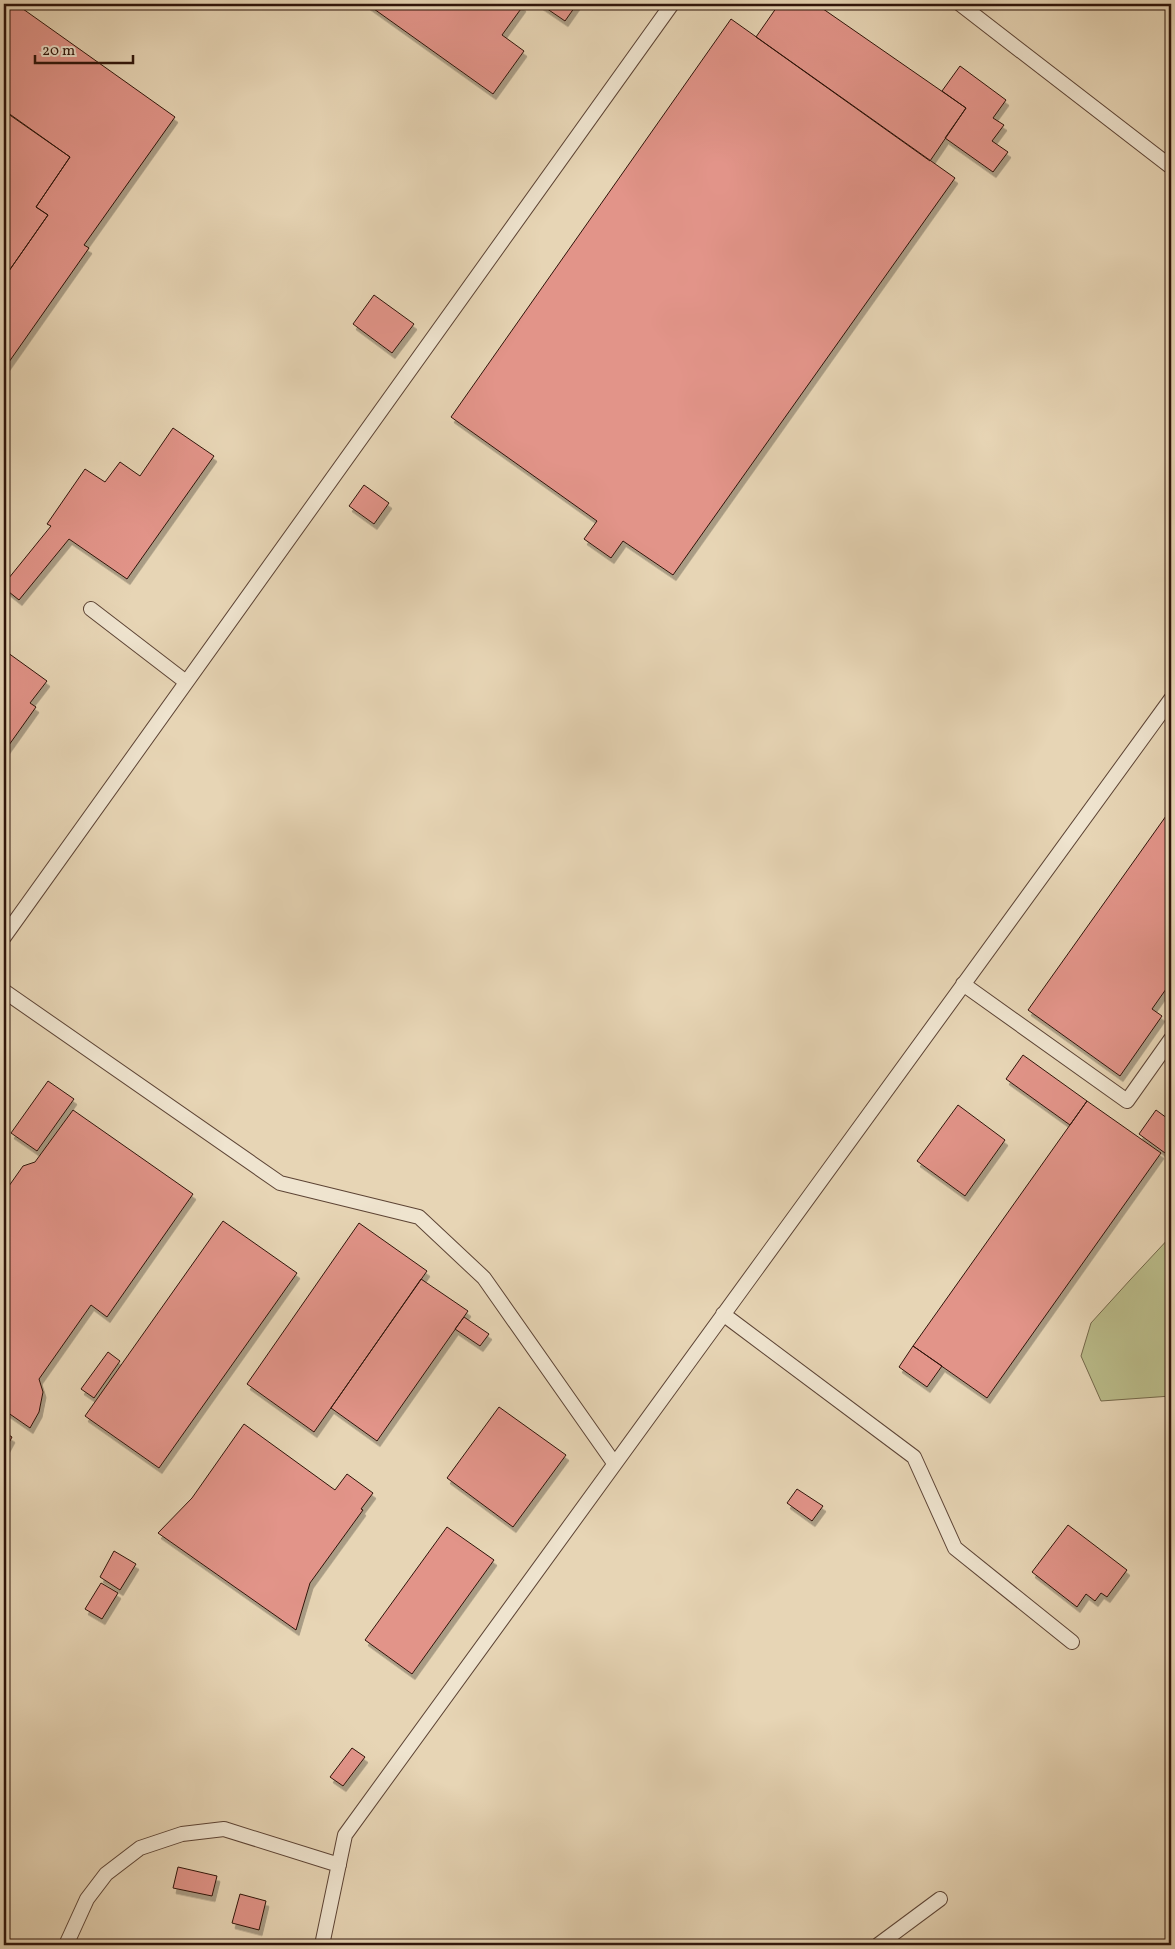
<svg xmlns="http://www.w3.org/2000/svg" width="1175" height="1949" font-family="Vollkorn,serif">
<style>
.green{fill:#babc8a;stroke:#74684a}
.building{fill:#e29489;stroke:#2f140a;filter:url(#shadow)}
.lines{fill:none;stroke-linecap:round;stroke-linejoin:round}
.service-casing{stroke:#5d4435;stroke-width:16}
.service{stroke:#efe4cf;stroke-width:14}
</style>
<defs>
<filter id="shadow"><feDropShadow dx="3" dy="5.5" stdDeviation="0" flood-color="#0004"/></filter>
</defs>
<rect width="100%" height="100%" fill="#e7d5b5"/>
<filter id="stains"><feTurbulence type="fractalNoise" baseFrequency=".004" numOctaves="4"/><feColorMatrix values="0 0 0 0 .2 0 0 0 0 .09 0 0 0 0 .02 0 0 0 .5 -.17"/></filter>
<radialGradient id="worn" r=".72"><stop offset=".6" stop-color="#630" stop-opacity="0"/><stop offset="1" stop-color="#630" stop-opacity=".3"/></radialGradient>
<!-- green -->
<path class="green" d="M1171,1236v160l-70,5 -20,-45 10,-33 39,-43z"/>
<!-- building -->
<path class="building" d="M12,4h4l159,113 -91,128 5,3 -85,121v-91l44,-63 -12,-8 34,-50 -66,-47v-95z
M367,4h153l3,2 -21,29 22,16 -31,43z
M540,4h37l-12,17z
M779,4h37l150,104 -36,53 -174,-124z
M731,19l224,159 -282,397 -50,-34 -12,17 -27,-19 13,-18 -146,-104z
M960,66l46,34 -13,18 11,7 -12,16 16,11 -15,20 -48,-34 21,-30 -24,-17z
M4,111l66,46 -34,50 12,8 -44,63z
M374,295l40,29 -22,29 -39,-29z
M173,428l41,28 -87,123 -58,-40 -50,61 -15,-12v-4l47,-58 -4,-2 38,-55 20,13 15,-20 20,14z
M364,485l25,18 -15,21 -25,-18z
M4,650l43,31 -17,22 6,4 -32,45z
M1171,809v173l-19,27 10,7 -42,60 -92,-66z
M1023,1055l64,46 -17,24 -64,-46z
M48,1081l26,18 -37,52 -26,-18z
M1087,1101l74,52 -174,245 -74,-52z
M958,1105l47,35 -40,56 -48,-35z
M73,1110l120,84 -86,123 -16,-12 -52,74 4,13 -4,20 -9,16 -26,-18v-217l19,-27 12,-4z
M1156,1110l15,11v23l-6,9 -26,-19z
M223,1221l74,52 -138,195 -74,-52z
M359,1223l68,48 -113,161 -67,-48z
M421,1279l47,32 -91,130 -46,-33z
M464,1317l25,17 -9,12 -25,-17z
M913,1346l29,20 -15,21 -28,-20z
M108,1352l12,9 -26,37 -13,-9z
M499,1407l67,48 -53,72 -66,-49z
M244,1424l91,66 12,-16 26,19 -12,16 2,1 -53,73 -14,47 -138,-97 34,-35z
M4,1432l8,5 -8,15z
M797,1489l26,17 -11,15 -25,-18z
M1068,1525l59,45 -20,27 -6,-4 -6,8 -9,-7 -9,13 -45,-35z
M447,1527l47,33 -82,114 -47,-34z
M114,1551l22,13 -16,26 -20,-13z
M101,1583l17,10 -16,26 -17,-10z
M352,1748l13,9 -22,29 -13,-9z
M178,1867l39,9 -5,20 -39,-8z
M240,1894l26,7 -7,29 -27,-7z"/>
<g class="lines">
<defs>
<path id="service" d="M960,4l211,163
M91,609l95,73
M4,937l668,-933
M963,984l164,117 44,-62
M4,991l276,192 139,34 65,61 130,185
M723,1314l191,143 41,91 117,94
M66,1945l21,-46 19,-25 34,-26 42,-14 42,-5 115,36
M322,1945l23,-110 826,-1136
M878,1945l62,-46"/>
</defs>
<!-- service casing -->
<use href="#service" class="service-casing"/>
<!-- service -->
<use href="#service" class="service"/>
</g>
<!-- margin -->
<rect width="1175" height="1949" fill="none" stroke="#e7d5b5" stroke-width="20"/>
<rect x="5" y="5" width="1165" height="1939" fill="none" stroke="#2f140a" stroke-width="2.5"/>
<rect x="10" y="10" width="1155" height="1929" fill="none" stroke="#2f140a"/>
<!-- scale -->
<path d="M35 55v8h98v-8" fill="none" stroke="#2f140a" stroke-width="2.5"/>
<text x="42" y="55" font-size="15" fill="#2f140a" stroke="#efe4cf" stroke-width="4" paint-order="stroke">20 m</text>
<rect width="100%" height="100%" filter="url(#stains)"/>
<rect width="100%" height="100%" fill="url(#worn)"/>
</svg>
